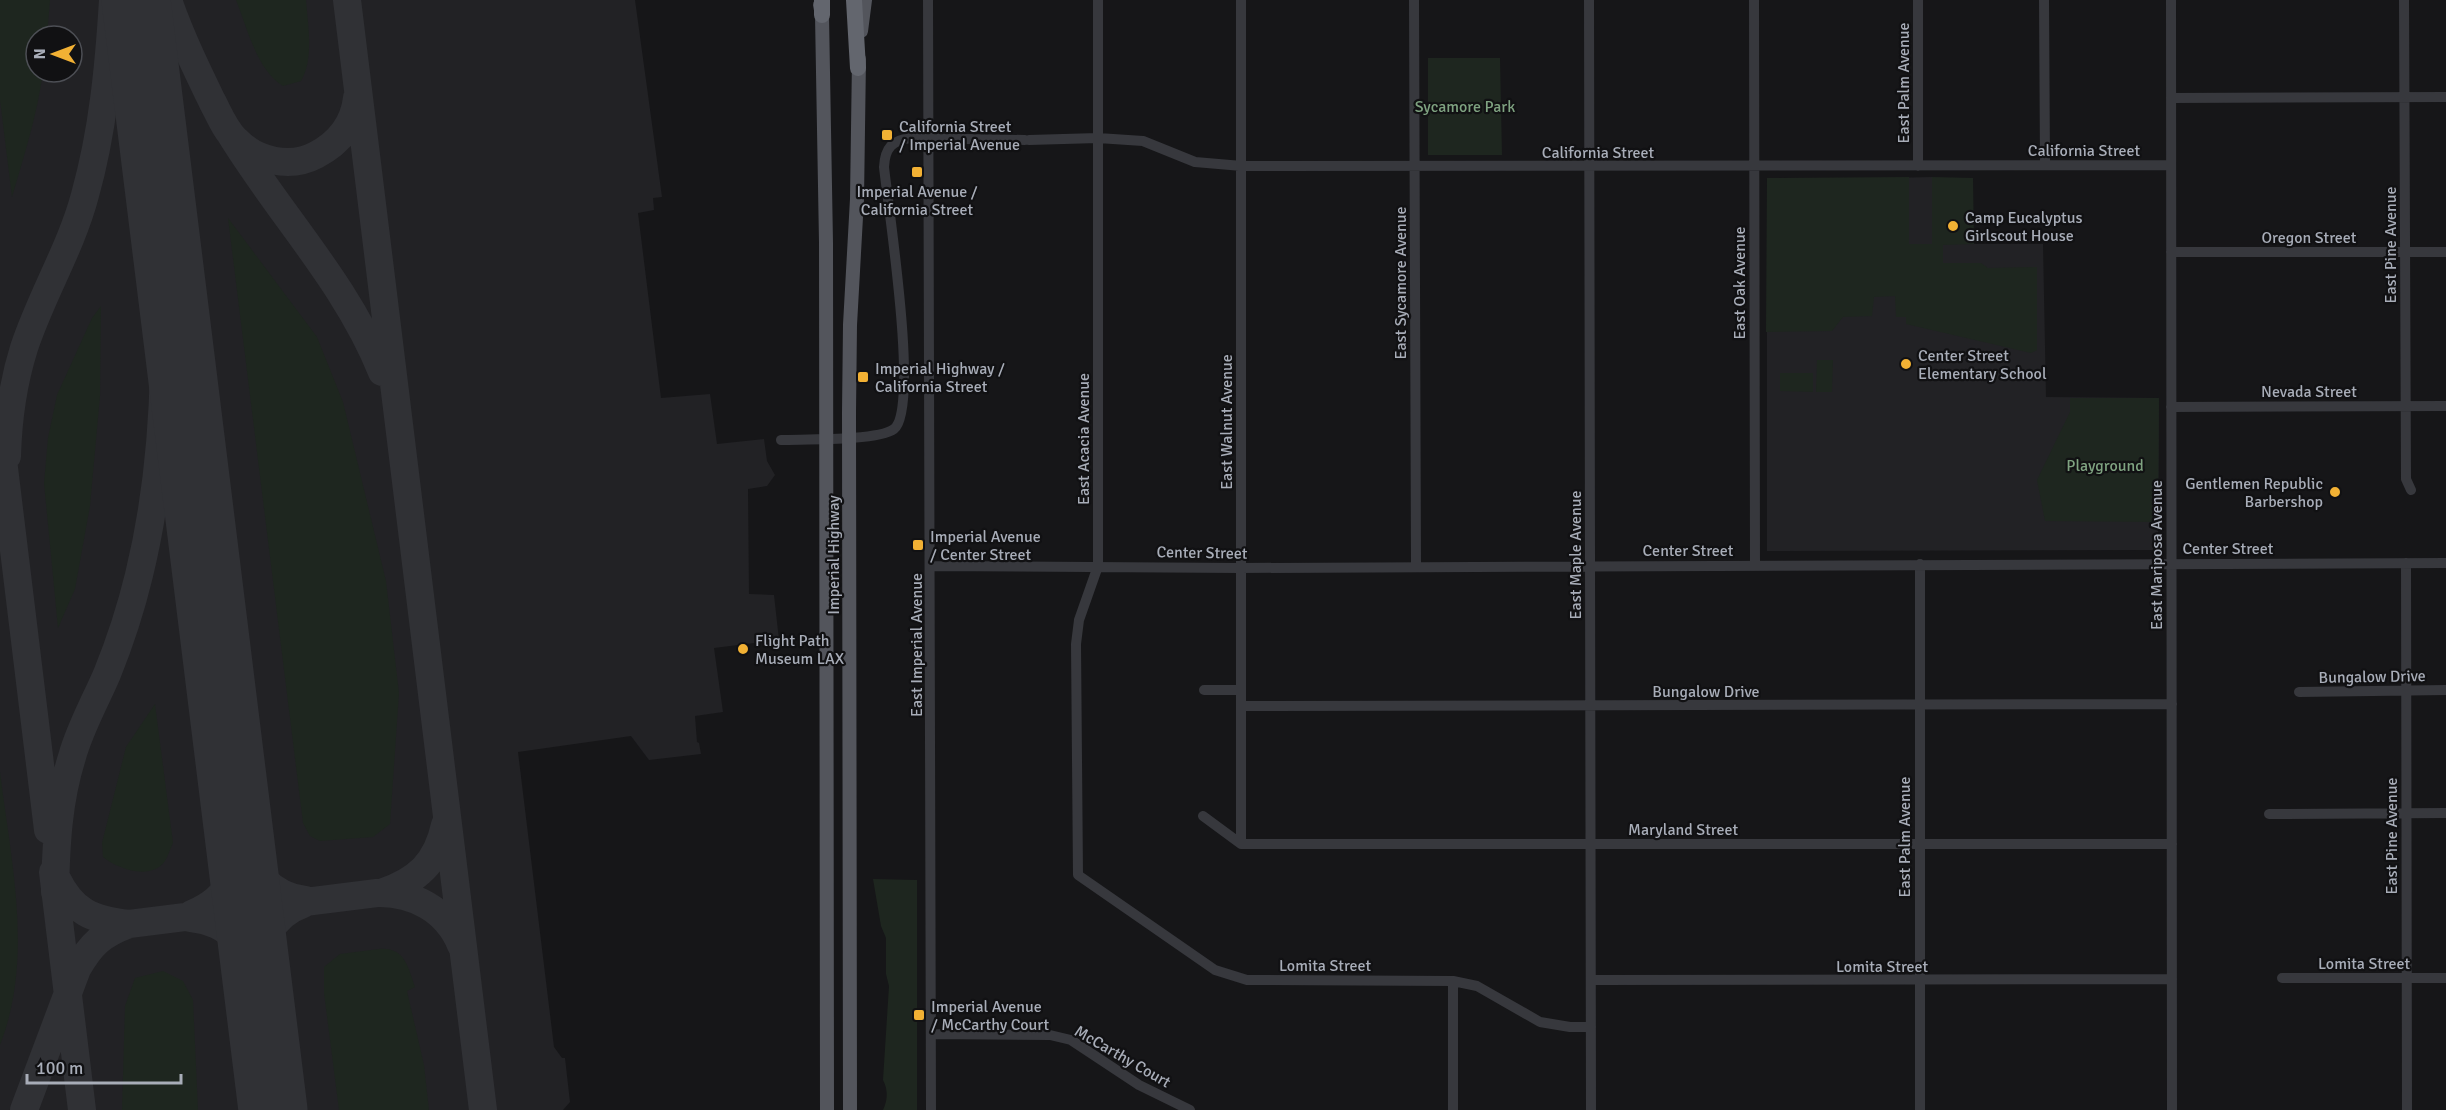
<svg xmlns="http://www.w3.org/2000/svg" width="2446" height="1110" font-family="Signika,sans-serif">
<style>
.built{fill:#222225;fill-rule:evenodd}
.green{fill:#1e261f}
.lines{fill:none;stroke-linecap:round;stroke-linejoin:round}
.taxiway{stroke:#303135;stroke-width:28}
.runway{stroke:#303135;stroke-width:69}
.minor{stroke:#37383d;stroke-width:10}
.major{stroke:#53555c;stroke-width:14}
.highway{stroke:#63666e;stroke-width:16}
.poi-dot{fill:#f2b134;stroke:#111113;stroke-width:2}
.labels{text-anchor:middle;stroke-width:4.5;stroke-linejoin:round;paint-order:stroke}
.street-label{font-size:16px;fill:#a8adb8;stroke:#111113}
.park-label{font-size:16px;fill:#7fa381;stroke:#111113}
.poi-label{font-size:16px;fill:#a8adb8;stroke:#111113;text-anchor:start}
</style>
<rect width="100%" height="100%" fill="#161618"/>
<!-- built -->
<path class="built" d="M0,0h635l27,197 -9,1 1,12 -16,3 23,185 49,-4 7,50 47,-5 3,22 8,14 -8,11 -19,3 1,105 25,1 5,45 -65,8 9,64 -28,4 2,26 2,1 2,11 -52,6 -18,-24 -113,16 36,295 8,11h3l5,44 -7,8h-563zM36,36h36v36h-36z
M1932,177v67h111l3,153 113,1 -1,152 -391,1v-373l83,1z"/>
<!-- green -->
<path class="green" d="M0,0h50l-3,36h-11v36h7c-6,43 -19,84 -31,125l-12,-97z
M236,0h70c2,25 8,59 -5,81l-18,5c-26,-15 -36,-59 -47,-86z
M1428,58h72l2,97h-74z
M1909,177v67h23v-67l41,1 1,66 -31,1v18h38l7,5 49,-1v83l-6,3 -125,-29v-7h-10l-1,-21 -21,1 -2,19 -29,1 -11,14 -66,1 1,-154z
M228,218l89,119 26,65 43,179 13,112 -9,131 -17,13 -53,4 -10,-5 -7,-13z
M101,306l-1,90 -10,110 -15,83 -17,39 -14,-145 4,-45 9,-43 35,-77z
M1817,360h16l-1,32h-16z
M1780,373h33v19l-33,-1z
M2070,398h89l-1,124 -113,-1 -8,-41 33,-68z
M155,704l18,139c-3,6 -5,13 -8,18 -14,20 -47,8 -62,-4l-1,-14 24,-96z
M0,772c11,90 34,186 0,273z
M873,879l44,1v230h-34c5,-11 5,-20 0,-30l6,-94 -3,-12v-36l-5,-12z
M379,949c26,-2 29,18 36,38l-8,4 17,74 5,45h-90l-15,-117v-26l16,-13z
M163,971l20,10 10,19 5,110h-76l3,-104 10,-28z"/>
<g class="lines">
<!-- taxiway -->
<path class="taxiway" d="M168,0c12,35 28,68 44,101 7,13 13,29 24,39 20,21 54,29 80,15 23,-12 38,-31 41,-57
M347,0l136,1110
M231,135c49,80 116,149 151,237
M0,435l48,395
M7,456c1,-36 6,-73 17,-108 17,-52 47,-100 61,-153 18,-64 24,-130 28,-195
M241,836c8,32 29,60 64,64
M53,872l29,238
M56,877c17,35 36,43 73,47l248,-31c36,-1 70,17 84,52
M55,892c1,-46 3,-91 17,-135 8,-29 23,-55 35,-83 13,-32 24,-66 32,-99 34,-139 27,-278 17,-419
M381,893c36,-12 56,-30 64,-68
M192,914c45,-19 45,-46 46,-89
M191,918c43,5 56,30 66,68
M257,979c3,-33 12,-63 46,-75
M258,996l2,114
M24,1110l53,-141c14,-25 25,-35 52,-45"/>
<!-- runway -->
<path class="runway" d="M136,0l137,1110"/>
<!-- minor -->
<path class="minor" d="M928,0l3,1110
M1098,0v566l-19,54 -3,24 2,231 137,95 32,10 206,1 24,5 63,36 30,5h21
M1241,0v844
M1414,0l2,566
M1589,0l2,1110
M1754,0l1,565
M1918,0v166
M2044,0l1,165
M2171,0l1,1110
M2404,0l2,479 5,11
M2171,98l275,-1
M1029,140l69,-2 45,3 52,21 47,4 929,-1
M2171,252h275
M2171,407l275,-1
M781,440c23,-1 97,1 113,-11 26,-19 -6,-223 -10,-262 1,-19 8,-27 27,-29l114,2
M2406,563l1,547
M1920,564v546
M931,566l309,2 1206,-5
M1204,690h36
M2299,692l147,-2
M1241,706l931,-2
M2269,814l177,-1
M1203,816l38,28h931
M2282,978h164
M1591,980l581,-1
M1453,981v129
M931,1034l119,1 21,5 68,45 51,25"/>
<!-- major -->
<path class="major" d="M820,5l2,10 4,228 1,867
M861,31l4,-31
M850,1110l-1,-698 1,-87 7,-126 2,-140"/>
<!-- highway -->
<path class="highway" d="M822,0v15
M854,0l4,68"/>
</g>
<!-- markers -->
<g class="poi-dot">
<rect x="881" y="129" width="12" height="12" rx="3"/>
<rect x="911" y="166" width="12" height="12" rx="3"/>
<circle cx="1953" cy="226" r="6"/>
<circle cx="1906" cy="364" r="6"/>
<rect x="857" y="371" width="12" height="12" rx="3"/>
<circle cx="2335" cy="492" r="6"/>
<rect x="912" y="539" width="12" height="12" rx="3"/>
<circle cx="743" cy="649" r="6"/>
<rect x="913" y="1009" width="12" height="12" rx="3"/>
</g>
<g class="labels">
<!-- street labels -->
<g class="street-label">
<text transform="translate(1903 83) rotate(-90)" y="6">East Palm Avenue</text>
<text x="2084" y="156">California Street</text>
<text x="1598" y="158">California Street</text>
<text x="2309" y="243">Oregon Street</text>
<text transform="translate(2390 245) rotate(-90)" y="6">East Pine Avenue</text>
<text transform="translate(1400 283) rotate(-90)" y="6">East Sycamore Avenue</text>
<text transform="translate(1739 283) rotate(-90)" y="6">East Oak Avenue</text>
<text x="2309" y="397">Nevada Street</text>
<text transform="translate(1226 422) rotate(-90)" y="6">East Walnut Avenue</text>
<text transform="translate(1083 439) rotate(-90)" y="6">East Acacia Avenue</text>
<text x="2228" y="554">Center Street</text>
<text x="1688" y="556">Center Street</text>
<text transform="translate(1202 552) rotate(1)" y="6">Center Street</text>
<text transform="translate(833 555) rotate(-90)" y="6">Imperial Highway</text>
<text transform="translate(1575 555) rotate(-90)" y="6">East Maple Avenue</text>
<text transform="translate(2156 555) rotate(-90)" y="6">East Mariposa Avenue</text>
<text transform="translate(916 645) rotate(-90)" y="6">East Imperial Avenue</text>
<text transform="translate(2372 676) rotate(-1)" y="6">Bungalow Drive</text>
<text x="1706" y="697">Bungalow Drive</text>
<text x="1683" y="835">Maryland Street</text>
<text transform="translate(2391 836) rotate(-90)" y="6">East Pine Avenue</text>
<text transform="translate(1904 837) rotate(-90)" y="6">East Palm Avenue</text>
<text x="2364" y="969">Lomita Street</text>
<text x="1325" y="971">Lomita Street</text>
<text x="1882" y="972">Lomita Street</text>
<text transform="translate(1123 1056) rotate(30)" y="6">McCarthy Court</text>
</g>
<!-- park labels -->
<g class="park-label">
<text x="1465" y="112">Sycamore Park</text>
<text x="2105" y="471">Playground</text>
</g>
<!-- poi labels -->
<g class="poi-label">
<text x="899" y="132">California Street<tspan x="899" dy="18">/ Imperial Avenue</tspan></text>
<text x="917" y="197" text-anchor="middle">Imperial Avenue /<tspan x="917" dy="18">California Street</tspan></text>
<text x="1965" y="223">Camp Eucalyptus<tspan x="1965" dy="18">Girlscout House</tspan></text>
<text x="1918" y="361">Center Street<tspan x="1918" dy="18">Elementary School</tspan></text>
<text x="875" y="374">Imperial Highway /<tspan x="875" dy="18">California Street</tspan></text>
<text x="2323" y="489" text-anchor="end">Gentlemen Republic<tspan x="2323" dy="18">Barbershop</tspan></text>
<text x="930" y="542">Imperial Avenue<tspan x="930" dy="18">/ Center Street</tspan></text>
<text x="755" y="646">Flight Path<tspan x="755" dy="18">Museum LAX</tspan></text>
<text x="931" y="1012">Imperial Avenue<tspan x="931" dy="18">/ McCarthy Court</tspan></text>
</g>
</g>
<!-- north arrow -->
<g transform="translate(54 54) rotate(270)"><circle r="28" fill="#111113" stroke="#4d4f55" stroke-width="1.5"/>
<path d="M0-4.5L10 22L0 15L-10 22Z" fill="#f2b134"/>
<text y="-9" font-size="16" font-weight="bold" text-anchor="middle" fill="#a8adb8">N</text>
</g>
<!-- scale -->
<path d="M27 1074v9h154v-9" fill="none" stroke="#a8adb8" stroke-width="3"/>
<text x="36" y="1074" font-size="18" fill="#a8adb8" stroke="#111113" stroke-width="4.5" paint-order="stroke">100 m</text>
</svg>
